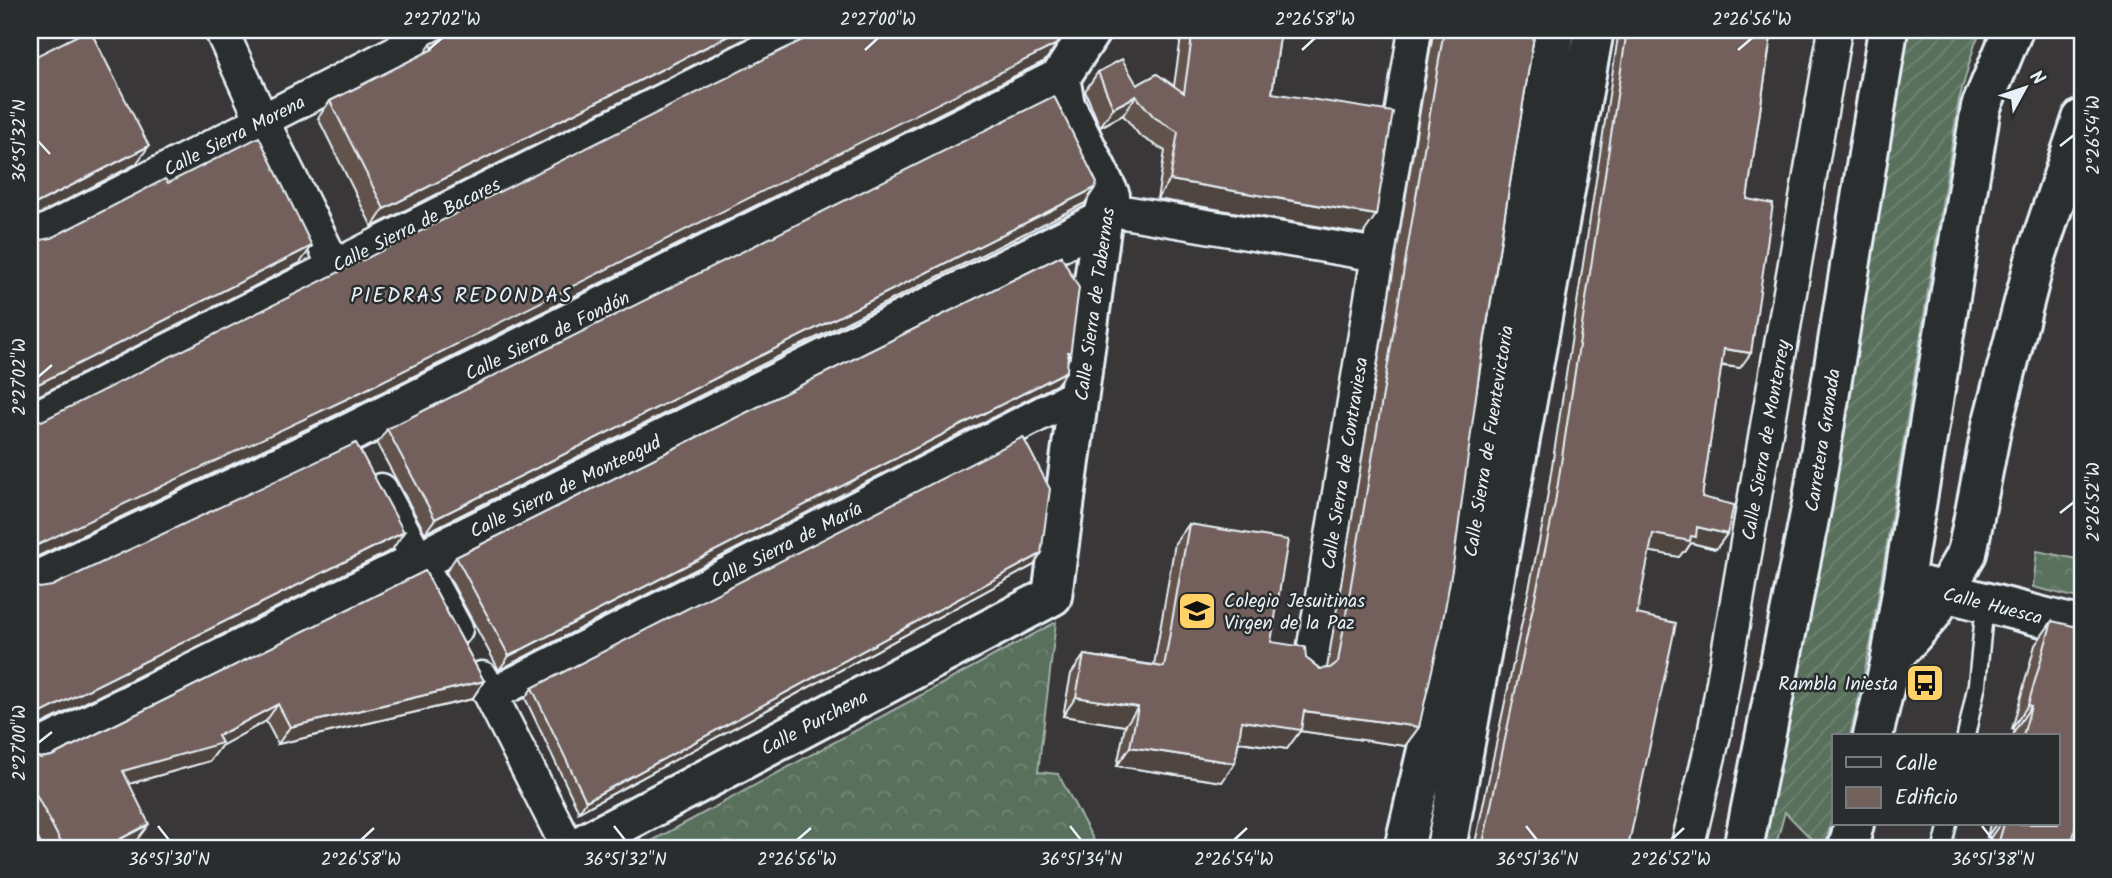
<svg xmlns="http://www.w3.org/2000/svg" width="2112" height="878" font-family="Kalam,sans-serif">
<style>
.forest{fill:url(#forest-crowns);stroke:#a0b0aa;stroke-width:2}
.garden{fill:url(#garden-furrows);stroke:#a0b0aa;stroke-width:2}
.lines{fill:none;stroke-linecap:round;stroke-linejoin:round}
.service-casing{stroke:#e8f1f8;stroke-width:21}
.minor-casing{stroke:#e8f1f8;stroke-width:37}
.tertiary-casing{stroke:#e8f1f8;stroke-width:44}
.primary-casing{stroke:#e8f1f8;stroke-width:44}
.service{stroke:#2a2d2e;stroke-width:16}
.minor{stroke:#2a2d2e;stroke-width:32}
.tertiary{stroke:#2a2d2e;stroke-width:38}
.primary{stroke:#2a2d2e;stroke-width:38}
.wall{fill:#63534e;stroke:#e8f1f8;stroke-width:2}
.shaded-wall{fill:#504440;stroke:#e8f1f8;stroke-width:2}
.building{fill:#73615b;stroke:#e8f1f8;stroke-width:2}
.ticks{fill:none;stroke:#e8f1f8;stroke-width:2.5}
.labels{text-anchor:middle;stroke-width:5;stroke-linejoin:round;paint-order:stroke}
.street-label{font-size:19px;fill:#e8f1f8;stroke:#2a2d2e}
.poi-label{font-size:19px;fill:#e8f1f8;stroke:#2a2d2e;text-anchor:start}
.neighbourhood-label{font-size:21px;letter-spacing:2px;fill:#e8f1f8;stroke:#2a2d2e}
.neatline{fill:none;stroke:#e8f1f8;stroke-width:2.5}
.ticks-label{font-size:18px;text-anchor:middle;fill:#e8f1f8}
</style>
<defs>
<pattern id="forest-crowns" width="20" height="18" patternUnits="userSpaceOnUse" patternTransform="scale(1.75)"><rect width="20" height="18" fill="#59705c"/><path d="M2 6a3 3 0 1 1 6 0M12 15a3 3 0 1 1 6 0" fill="none" stroke="#718574"/></pattern>
<pattern id="garden-furrows" width="10" height="10" patternUnits="userSpaceOnUse" patternTransform="scale(1.75)"><rect width="10" height="10" fill="#59705c"/><path d="M-1 1l2-2M0 10L10 0M9 11l2-2" fill="none" stroke="#718574"/></pattern>
</defs>
<rect width="100%" height="100%" fill="#393737"/>
<filter id="ink" filterUnits="userSpaceOnUse"><feTurbulence type="fractalNoise" baseFrequency=".0143" numOctaves="2"/><feDisplacementMap in="SourceGraphic" scale="14" xChannelSelector="R" yChannelSelector="G"/><feConvolveMatrix kernelMatrix="1 2 1 2 8 2 1 2 1" color-interpolation-filters="sRGB"/></filter>
<g filter="url(#ink)">
<!-- forest -->
<path class="forest" d="M2037,551l45,9v39l-49,-12z
M1056,622l-18,150 20,2 40,74h-459z"/>
<!-- garden -->
<path class="garden" d="M1907,30h75l-7,13 -16,57 -88,542 -21,94h-16v72l-9,40h-5l-35,-36 -10,36h-10z"/>
<g class="lines">
<defs>
<path id="service" d="M1966,736l11,-52 8,-80
M1942,848l6,-24"/>
<path id="minor" d="M221,30l41,90 72,145
M1106,209l272,46
M30,239l409,-209
M30,420l773,-390
M381,490l75,139
M1310,670l105,-640
M482,678l86,170
M491,695l590,-302
M1687,848l27,-113 121,-705"/>
<path id="tertiary" d="M30,584l320,-151 710,-355
M1921,586l161,41
M1891,659l41,-46 35,-60 25,-128 43,-165 47,-141
M30,754l1072,-533
M576,848l476,-252 50,-375 8,-25 -45,-91 -5,-27 31,-48
M1404,848l61,-260 90,-558
M1446,848l148,-818"/>
<path id="primary" d="M1873,736l18,-77 90,-552 32,-77
M1743,848l69,-344 76,-474
M1848,848l6,-24"/>
</defs>
<!-- service casing -->
<use href="#service" class="service-casing"/>
<!-- minor casing -->
<use href="#minor" class="minor-casing"/>
<!-- tertiary casing -->
<use href="#tertiary" class="tertiary-casing"/>
<!-- primary casing -->
<use href="#primary" class="primary-casing"/>
<!-- service -->
<use href="#service" class="service"/>
<!-- minor -->
<use href="#minor" class="minor"/>
<!-- tertiary -->
<use href="#tertiary" class="tertiary"/>
<!-- primary -->
<use href="#primary" class="primary"/>
</g>
<!-- wall -->
<path class="wall" d="M457,30h306l-391,197 -54,-109 12,-17 94,-47 7,-10z
M1182,30h99l-9,63 91,141 -206,-35 8,-48 -25,-15 -17,-21 -23,12 -15,-36 13,-19 39,13 37,1z
M1433,30h102l-116,697 -14,19 -105,-15 -13,18 -48,-7 -17,40 -105,-16 8,-40 -62,-10 8,-42 13,-19 70,10 21,-122 14,-19 82,118 35,16 14,11 7,-1 106,-635z
M1619,30h153l-25,169 -7,169 -19,-2 -19,131 25,37 -11,15 -25,-6 -6,9h-2l-4,5 -30,-6 -12,63 -9,234h-154l70,-330z
M1085,203l-660,330 -48,-89 10,-15z
M1061,256l9,100 -14,29 -557,285 -53,-98 10,-15z
M1041,554l-7,11 -455,247 -54,-114 7,-10z
M425,571l59,110 -12,18 -194,45 -12,-23 -45,25 -11,15 -81,23 7,57 -13,7h-80l-13,-24v-70l10,4 12,-2z
M2052,621l19,227h-84l3,-10 -3,-1 3,-13h68v-88h-45l2,-6 -3,-1 23,-84z"/>
<!-- shaded-wall -->
<path class="shaded-wall" d="M740,30h23l-391,197 12,-18z
M1057,44l-12,17 -705,352 -310,147v-11l3,-2z
M1136,96l-13,19 -23,12 13,-19z
M149,146l-13,18 -106,55v-8l3,-6z
M1170,180l206,35 -13,19 -206,-35z
M1095,188l-10,15 -660,330 10,-14z
M312,246l-12,17 -270,137v-10l4,-4z
M1724,349l27,4 -11,15 -27,-4z
M1067,371l-11,14 -557,285 10,-14z
M1697,527l30,7 -11,15 -25,-6 -6,9h-2l-4,5 -37,-7 11,-16z
M404,532l-12,18 -362,180v-11l3,-2z
M1041,554l-7,11 -455,247 7,-11z
M484,681l-12,18 -194,45 12,-17z
M1076,697l62,10 -13,19 -62,-10z
M278,704l-12,17 -45,25 -11,15 -99,28 12,-18 95,-35z
M2028,705l3,1 -16,24 -3,-1z
M1304,711l115,16 -14,19 -105,-15 -13,18 -58,-9 13,-19z
M1130,747l105,16 -13,19 -105,-16z
M149,824l-13,17 -13,7h-20z
M1996,824h4l-10,14 -3,-1z"/>
<!-- building -->
<path class="building" d="M88,30h2l59,116 -116,59 -3,7v-153z
M458,30h282l-356,179 -54,-108 103,-52 -2,-5z
M822,30h231l6,11 -2,3 -704,352 -320,151 -3,2v-134l2,2 10,4z
M1193,30h88l-9,63 121,19 -17,103 -206,-35 8,-48 -24,-15 -18,-21 -23,12 -15,-36 24,-13 15,26 20,-11 27,19z
M1444,30h91l-55,337 -26,192 -13,72 -22,96 -115,-16 -3,19 -59,-9 -7,42 -105,-16 8,-40 -62,-10 8,-42 80,12 25,-143 99,16 -17,102 34,5 1,11 14,11 10,-1 8,-6z
M1627,30h145l-25,169 26,5 -22,149 -27,-4 -22,148 32,8 -7,29 -30,-7 -1,10 -5,-1 -1,5 -37,-7 -16,80 39,9 -48,225h-146l73,-345z
M1054,96l43,87 -2,5 -660,331 -48,-90z
M259,137l53,109 -278,140 -4,4v-158l2,4 9,4 10,-2 114,-59 3,4z
M1061,256l18,32 -9,68 -2,-5 -1,20 -558,285 -53,-99z
M1023,437l27,52 -9,65 -455,247 -54,-113z
M356,443l48,89 -371,185 -3,2v-135l10,4 12,-2z
M425,571l59,110 -194,46 -12,-23 -60,32 4,7 -99,28 26,53 -46,24h-39l-34,-65v-29l10,4 12,-2z
M2052,621l30,7v169l-11,51h-74l7,-24h54v-88h-35l8,-30 -3,-1z"/>
</g>
<!-- ticks -->
<path class="ticks" d="M428,50l14,-12M865,50l13,-12M1302,50l13,-12M1738,50l14,-12M38,141l12,13M2060,146l14,-11M38,377l14,-12M2060,513l14,-11M38,743l14,-11M158,826l11,14M614,826l11,14M1070,826l11,14M1526,826l11,14M1982,826l11,14M361,840l13,-12M797,840l14,-12M1234,840l13,-12M1671,840l13,-12"/>
<!-- icons -->
<defs>
<symbol id="school-square" viewBox="-11 -11 22 22"><rect x="-9" y="-9" width="18" height="18" rx="4" fill="#ffd166" stroke="#2a2d2e"/><path d="M0-5L7-2L0 1L-7-2ZM-4 1L0 2.5L4 1V4Q0 6-4 4Z" fill="#111"/></symbol>
<symbol id="bus-square" viewBox="-11 -11 22 22"><rect x="-9" y="-9" width="18" height="18" rx="4" fill="#ffd166" stroke="#2a2d2e"/><path d="M-5-6H5V4H4V6H2V4H-2V6H-4V4H-5ZM-3.5-4V0h7V-4ZM-3.5 1.2v1.5H-2V1.2ZM2 1.2v1.5H3.5V1.2Z" fill="#111"/></symbol>
</defs>
<g fill-rule="evenodd">
<use href="#school-square" x="1175" y="589" width="44" height="44"/>
<use href="#bus-square" x="1903" y="661" width="44" height="44"/>
</g>
<g class="labels">
<!-- street labels -->
<g class="street-label">
<text transform="translate(234 135) rotate(-27)" y="7">Calle Sierra Morena</text>
<text transform="translate(416 224) rotate(-27)" y="7">Calle Sierra de Bacares</text>
<text transform="translate(1094 304) rotate(-82)" y="7">Calle Sierra de Tabernas</text>
<text transform="translate(547 335) rotate(-26)" y="7">Calle Sierra de Fondón</text>
<text transform="translate(1765 440) rotate(-80)" y="7">Calle Sierra de Monterrey</text>
<text transform="translate(1822 440) rotate(-81)" y="7">Carretera Granada</text>
<text transform="translate(1488 441) rotate(-81)" y="7">Calle Sierra de Fuentevictoria</text>
<text transform="translate(1344 463) rotate(-81)" y="7">Calle Sierra de Contraviesa</text>
<text transform="translate(565 486) rotate(-26)" y="7">Calle Sierra de Monteagud</text>
<text transform="translate(786 544) rotate(-27)" y="7">Calle Sierra de María</text>
<text transform="translate(1993 605) rotate(14)" y="7">Calle Huesca</text>
<text transform="translate(814 722) rotate(-28)" y="7">Calle Purchena</text>
</g>
<!-- poi labels -->
<g class="poi-label">
<text x="1224" y="607">Colegio Jesuitinas<tspan x="1224" dy="22">Virgen de la Paz</tspan></text>
<text x="1898" y="690" text-anchor="end">Rambla Iniesta</text>
</g>
<!-- neighbourhood labels -->
<g class="neighbourhood-label">
<text x="462" y="302">PIEDRAS REDONDAS</text>
</g>
</g>
<!-- margin -->
<rect width="2112" height="878" fill="none" stroke="#2a2d2e" stroke-width="77"/>
<!-- legend -->
<rect x="1832" y="734" width="228" height="91" fill="#2a2d2e" stroke="#767b7f" stroke-width="2"/>
<rect x="1846" y="757" width="35" height="10" fill="#2a2d2e" stroke="#767b7f" stroke-width="2"/>
<text x="1895" y="770" font-size="21" fill="#e8f1f8">Calle</text>
<rect x="1846" y="787" width="35" height="21" fill="#73615b" stroke="#767b7f" stroke-width="2"/>
<text x="1895" y="804" font-size="21" fill="#e8f1f8">Edificio</text>
<!-- north arrow -->
<g transform="translate(2025 88) rotate(50)" stroke="#2a2d2e" stroke-width="5" paint-order="stroke">
<path d="M0-5L12 26L0 18L-12 26Z" fill="#e8f1f8"/>
<text y="-10" font-size="19" font-weight="bold" text-anchor="middle" fill="#e8f1f8">N</text>
</g>
<rect x="38" y="38" width="2036" height="802" class="neatline"/>
<g class="ticks-label">
<text x="442" y="25">2°27'02"W</text>
<text x="878" y="25">2°27'00"W</text>
<text x="1315" y="25">2°26'58"W</text>
<text x="1752" y="25">2°26'56"W</text>
<text transform="translate(2093 135) rotate(-90)" y="6">2°26'54"W</text>
<text transform="translate(19 141) rotate(-90)" y="6">36°51'32"N</text>
<text transform="translate(19 377) rotate(-90)" y="6">2°27'02"W</text>
<text transform="translate(2093 502) rotate(-90)" y="6">2°26'52"W</text>
<text transform="translate(19 743) rotate(-90)" y="6">2°27'00"W</text>
<text x="169" y="865">36°51'30"N</text>
<text x="361" y="865">2°26'58"W</text>
<text x="625" y="865">36°51'32"N</text>
<text x="797" y="865">2°26'56"W</text>
<text x="1081" y="865">36°51'34"N</text>
<text x="1234" y="865">2°26'54"W</text>
<text x="1537" y="865">36°51'36"N</text>
<text x="1671" y="865">2°26'52"W</text>
<text x="1993" y="865">36°51'38"N</text>
</g>
</svg>
